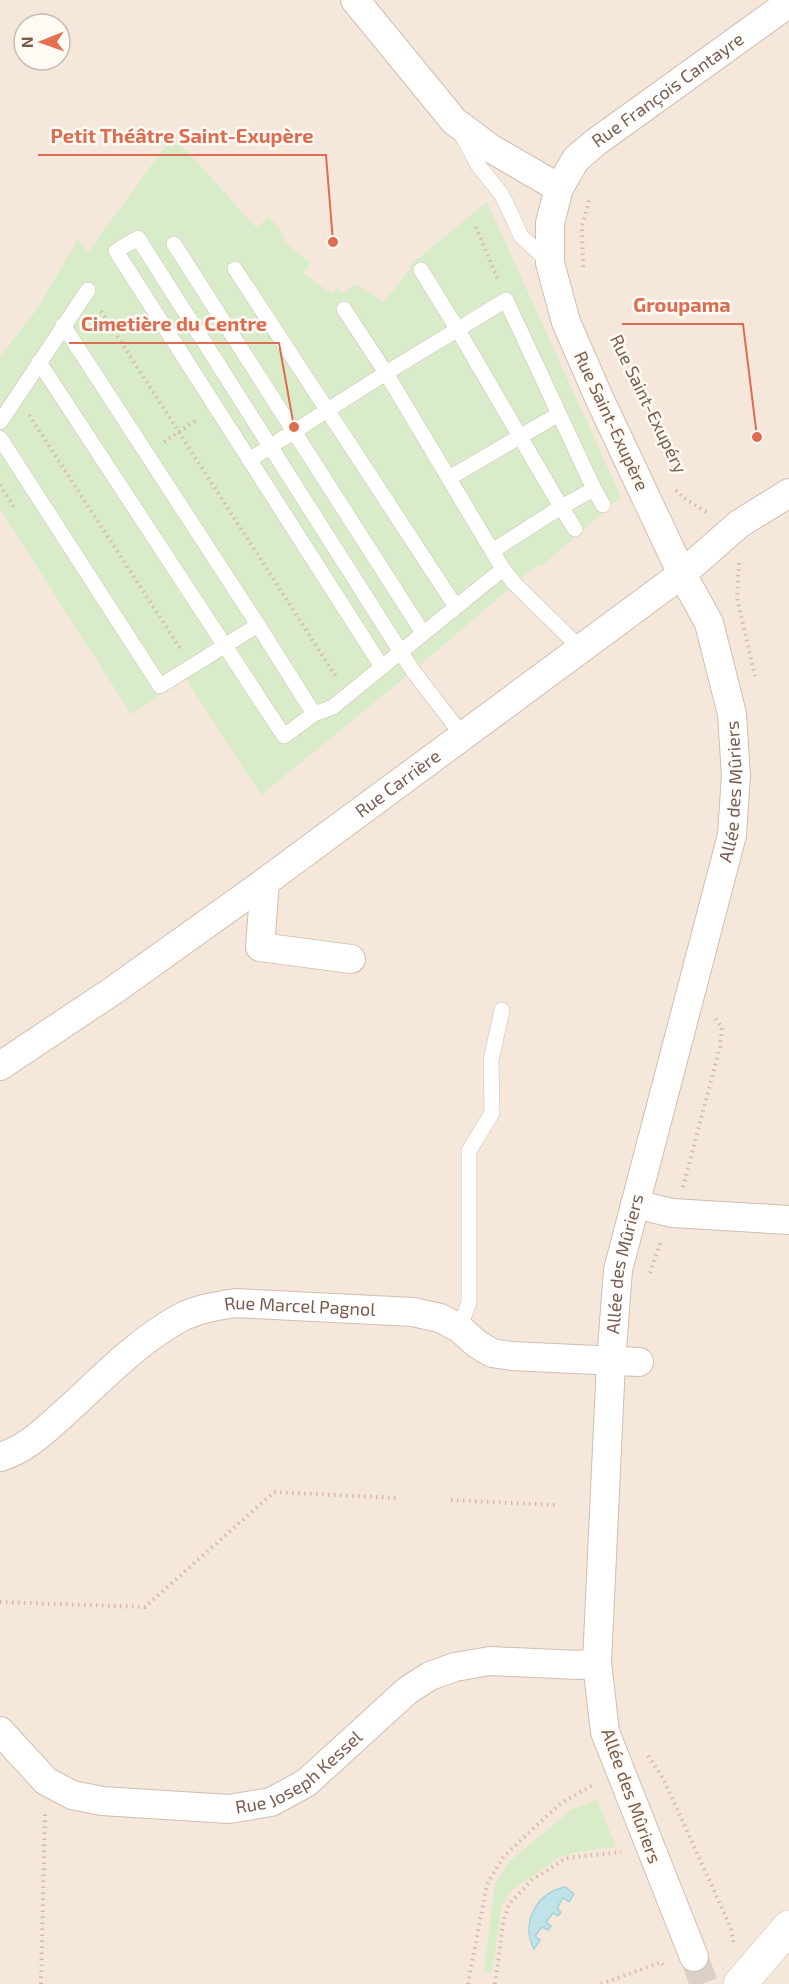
<svg xmlns="http://www.w3.org/2000/svg" width="789" height="1984" font-family="'Exo 2',sans-serif">
<style>
.residential{fill:#f5e8da;fill-rule:evenodd}
.green{fill:#d8ecc9}
.water{fill:#bfe3e8;stroke:#a5d3da;stroke-width:1.5}
.lines{fill:none;stroke-linecap:round;stroke-linejoin:round}
.minor-tunnel{stroke:#dcd0c4;stroke-width:28;stroke-dasharray:28 14;stroke-linecap:butt}
.service-casing{stroke:#d1beb0;stroke-width:16}
.minor-casing{stroke:#d1beb0;stroke-width:30}
.secondary-casing{stroke:#d6c0b0;stroke-width:34}
.path{stroke:#d9b8a5;stroke-width:4;stroke-dasharray:1.5 4.5;stroke-linecap:butt}
.service{stroke:#fff;stroke-width:15}
.minor{stroke:#fff;stroke-width:28}
.secondary{stroke:#fff;stroke-width:33}
.labels{text-anchor:middle;stroke-width:5;stroke-linejoin:round;paint-order:stroke}
.street-label{font-size:18px;fill:#7a5c4d;stroke:#fffaf3}
.leader{fill:none;stroke:#dc6d51;stroke-width:2}
.callout-dot{fill:#dc6d51;stroke:#fffaf3;stroke-width:2}
.callout-label{font-size:20px;text-anchor:middle;font-weight:bold;fill:#dc6d51;stroke:#fffaf3;stroke-width:5;stroke-linejoin:round;paint-order:stroke}
</style>
<rect width="100%" height="100%" fill="#fdf6ec"/>
<!-- residential -->
<path class="residential" d="M0,0h789v1984h-789zM24,24h36v36h-36z"/>
<!-- green -->
<path class="green" d="M173,136l84,92 12,-12 16,21 -2,4 28,22 -8,10 29,21 6,-6 5,5 13,-9 28,18 27,-34 -2,-2 78,-64 134,295 -80,70 -2,-2 -10,7 -116,99 -152,124 -75,-116 -55,35 -131,-205v-152l39,-51 39,-67 10,13z
M597,1800l19,47 -40,5 -18,6 -47,33 -9,13 -10,68h-8l11,-88 15,-23 61,-51z"/>
<!-- water -->
<path class="water" d="M565,1887l9,7 -5,8 -6,-4 -6,10 4,4 -3,4 -5,-3 -7,9 5,4 -3,4 -6,-3 -7,9 5,4 -6,9c-14,-26 3,-57 31,-62z"/>
<g class="lines">
<!-- minor-tunnel -->
<path class="minor-tunnel" d="M694,1957l10,27"/>
<defs>
<path id="service" d="M462,135l16,30 24,30 19,41 29,27
M174,244l249,389
M235,269l221,338
M421,270l37,60 103,177 -69,44
M344,309l42,64 117,196
M39,362l245,374 30,-22 -56,-89
M0,422l88,-132
M0,438l160,248 98,-61 -195,-300
M249,460l137,-87 120,-73 88,189 -33,18 14,22
M449,478l110,-64
M594,489l9,16
M382,667l121,-98 12,15 66,65
M314,714l19,-7 49,-40 -266,-416 22,-13 275,433 50,65
M459,1328l10,-25v-152l23,-38 -1,-53 11,-50"/>
<g id="minor">
<path d="M355,0l99,121 36,27 69,40"/>
<path d="M265,882l-5,65 91,12"/>
<path id="s1" d="M0,1066l114,-76 151,-108 417,-308 57,-50 50,-31"/>
<path d="M635,1204l37,9 117,7"/>
<path id="s2" d="M0,1457c24,-7 42,-24 61,-41 37,-33 74,-73 117,-97 18,-10 38,-13 58,-16l177,9 27,6 19,10 18,16 15,9 19,3 128,6"/>
<path id="s3" d="M0,1731l46,50 26,14 30,6 127,8 42,-7 35,-19 102,-93 22,-14 25,-9 35,-6 89,4 18,-2"/>
<path id="s4" d="M694,1957l-89,-225 -8,-69 14,-301 7,-92 114,-435 4,-59 -4,-62 -23,-91 -27,-49 -82,-174 -34,-78 -16,-59v-40l9,-35 17,-29 20,-17 193,-139"/>
</g>
<path id="secondary" d="M740,1984l49,-57"/>
</defs>
<!-- service casing -->
<use href="#service" class="service-casing"/>
<!-- minor casing -->
<use href="#minor" class="minor-casing"/>
<!-- secondary casing -->
<use href="#secondary" class="secondary-casing"/>
<!-- path -->
<path class="path" d="M476,227l22,53
M583,267l-1,-41 8,-29
M101,311l236,367
M29,415l151,233
M164,442l34,-23
M0,485l14,22
M676,490l8,8 25,16
M739,563l-2,35 18,78
M683,1187l37,-140 2,-20 -7,-9
M650,1273l11,-32
M451,1500l104,5
M0,1602l145,5 129,-115 122,6
M648,1756l15,22 68,150 3,17
M41,1984l4,-172
M468,1984l19,-100 17,-28 57,-53 34,-19
M495,1984l8,-61 6,-19 23,-24 34,-22 55,-6
M601,1984l60,-22 5,6"/>
<!-- service -->
<use href="#service" class="service"/>
<!-- minor -->
<use href="#minor" class="minor"/>
<!-- secondary -->
<use href="#secondary" class="secondary"/>
</g>
<g class="labels">
<!-- street labels -->
<g class="street-label">
<text dy="6" stroke="none"><textPath href="#s4" startOffset="1989">Rue François Cantayre</textPath></text>
<text transform="translate(648 404) rotate(64)" y="6">Rue Saint-Exupéry</text>
<text transform="translate(611 421) rotate(65)" y="6">Rue Saint-Exupère</text>
<text dy="6" stroke="none"><textPath href="#s1" startOffset="488">Rue Carrière</textPath></text>
<text dy="6" stroke="none"><textPath href="#s4" startOffset="1198">Allée des Mûriers</textPath></text>
<text dy="6" stroke="none"><textPath href="#s4" startOffset="712">Allée des Mûriers</textPath></text>
<text dy="6" stroke="none"><textPath href="#s2" startOffset="351">Rue Marcel Pagnol</textPath></text>
<text dy="6" stroke="none"><textPath href="#s3" startOffset="336">Rue Joseph Kessel</textPath></text>
<text transform="translate(631 1796) rotate(70)" y="6">Allée des Mûriers</text>
</g>
</g>
<!-- callouts -->
<path class="leader" d="M333 242L326 155H38M757 437L743 324H622M294 427L279 343H69"/>
<g class="callout-dot">
<circle cx="333" cy="242" r="6"/>
<circle cx="757" cy="437" r="6"/>
<circle cx="294" cy="427" r="6"/>
</g>
<g class="callout-label">
<text x="182" y="143">Petit Théâtre Saint-Exupère</text>
<text x="682" y="312">Groupama</text>
<text x="174" y="331">Cimetière du Centre</text>
</g>
<!-- north arrow -->
<g transform="translate(42 42) rotate(269)"><circle r="28" fill="#fffaf3" stroke="#cabbb1" stroke-width="1.5"/>
<path d="M0-4.5L10 22L0 15L-10 22Z" fill="#e76f51"/>
<text y="-9" font-size="16" font-weight="bold" text-anchor="middle" fill="#7a5c4d">N</text>
</g>
</svg>
